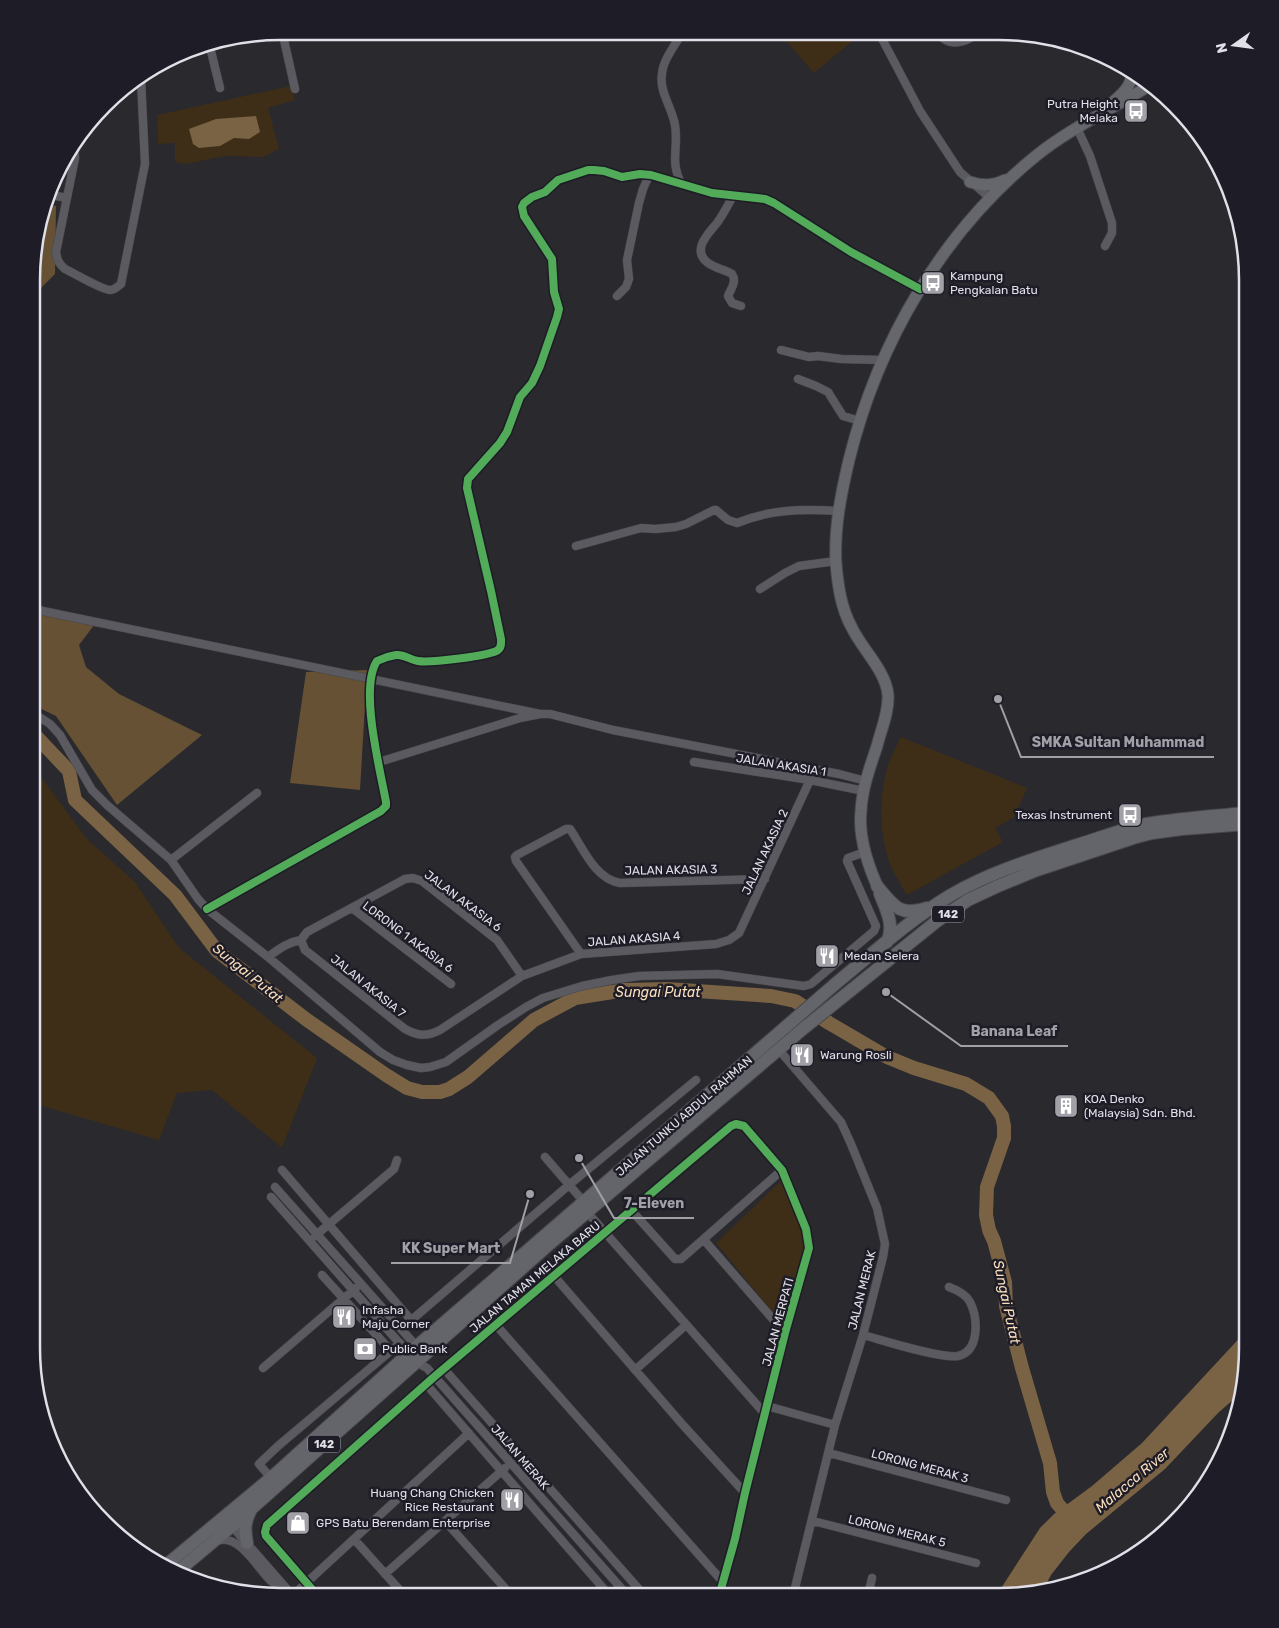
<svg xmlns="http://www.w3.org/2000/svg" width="1279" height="1628" font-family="Rubik,sans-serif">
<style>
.green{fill:#3f2e17}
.forest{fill:#665134}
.water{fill:#7a6244}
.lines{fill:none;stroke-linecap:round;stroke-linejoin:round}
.river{stroke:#7a6244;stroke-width:14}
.minor-casing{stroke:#47474b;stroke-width:9}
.secondary-casing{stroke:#47474b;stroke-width:13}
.primary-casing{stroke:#47474b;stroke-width:14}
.minor{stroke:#5b5a60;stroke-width:8}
.secondary{stroke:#66666d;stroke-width:11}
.primary{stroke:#64646b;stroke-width:12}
.cycleway-casing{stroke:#1d1c27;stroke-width:11}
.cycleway{stroke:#51ab58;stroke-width:8}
.labels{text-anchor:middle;stroke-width:5;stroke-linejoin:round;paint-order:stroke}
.shield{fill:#1d1c27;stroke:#a6a5ae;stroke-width:1}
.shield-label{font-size:11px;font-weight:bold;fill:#e1e0e8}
.poi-label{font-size:12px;fill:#e1e0e8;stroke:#1d1c27;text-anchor:start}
.street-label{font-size:12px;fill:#e1e0e8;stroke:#1d1c27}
.water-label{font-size:14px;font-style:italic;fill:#f9debc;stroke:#1d1c27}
.rim{fill:none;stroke:#e1e0e8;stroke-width:2.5}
.leader{fill:none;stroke:#a1a0a7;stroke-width:2}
.callout-dot{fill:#a1a0a7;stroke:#1d1c27;stroke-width:2}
.callout-label{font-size:14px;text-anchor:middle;font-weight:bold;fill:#a1a0a7;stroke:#1d1c27;stroke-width:5;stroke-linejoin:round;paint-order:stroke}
</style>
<rect width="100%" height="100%" fill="#29292e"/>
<!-- green -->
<path class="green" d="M783,33h79l-48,40 -32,-37z
M291,86l4,14 -27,8 11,41 -16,8 -38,-1 -39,8 -11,-2v-19l-17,1 -1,-29z
M901,737l126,51 -13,29 -19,11 8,14 -96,53c-4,-7 -8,-13 -12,-20 -17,-34 -17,-77 -6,-113 3,-8 8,-17 12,-25z
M38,773l49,66 48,43 44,66 138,110 -35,90 -70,-58 -35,3 -18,47 -127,-37v-321z
M781,1181l8,11 18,59 -23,75 -68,-83z"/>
<!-- forest -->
<path class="forest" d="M48,205l8,1 -1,68 -22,22v-49z
M33,609l65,11 -19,25 7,22 33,27 83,41 -85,70 -61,-89 -23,-11z
M367,670l-7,120 -70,-7 16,-111z"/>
<!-- water -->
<path class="water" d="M256,116l4,16 -11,7 -15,-1 -14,8 -21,2 -6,-4 -4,-15 27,-10z
M1247,1330v34l-5,28 -24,21 -53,56 -79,65 -17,18 -18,23 -9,17 -27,4h-19l44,-68 14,-14 38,-28 50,-43z"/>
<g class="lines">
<!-- river -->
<path class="river" d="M32,732l37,39 6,29 100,95 42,56 90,69 79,55 21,13 15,4h18l9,-3 19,-12 66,-57 41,-22 50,-8 42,-1 104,7 24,5 34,22 58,34 27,11 52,16 23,14 13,18 2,10v12l-17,49 -1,28 3,15 5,11 11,41 1,24 16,62 28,95 3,29 4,11 16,19"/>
<defs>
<path id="minor" d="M282,31l13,58
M682,32c-6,13 -19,27 -20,42 -3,18 10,33 13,51 4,24 -6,36 7,60
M879,33l41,78 40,61 30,26
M938,33c11,15 27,10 40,0
M209,43l11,45
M1077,128l13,28 22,67v10l-7,13
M74,144l1,14 -19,94c1,8 3,12 9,17 9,4 37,21 45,21 5,0 8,-4 11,-6l24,-120 -4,-85
M51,195l16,3
M733,196c-5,9 -10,19 -16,27 -9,11 -26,27 -9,40 7,5 17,7 24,11 5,7 -1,15 -4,22l4,7 9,3
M617,296l9,-9 3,-8 -2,-19 12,-57 4,-14 4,-9 4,-5
M781,350l28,7 9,-1 23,3 42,1
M798,379l18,7 12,6 15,24 17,5
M576,546l65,-18 14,1 21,-2 10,-3 28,-14h2l12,10 9,3c34,-14 65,-14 101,-12
M760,589l25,-16 14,-7 37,-5
M33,609l507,105
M33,713l17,11 10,11 32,55 15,15 64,55 27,39 9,10 61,48 112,95 13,8 14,5 14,3 9,-1 16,-5 52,-37 28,-18 17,-9 39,-12 30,-6 27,-4 78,-2 87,12 7,-2 63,-53 2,-5 -29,-65 1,-3 17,-6
M379,762l141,-44 20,-4h10l63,16 226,44 27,7
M694,762l116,18 54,11
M171,860l86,-67
M352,908l99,76
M207,909l174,-98 5,-5v-4c-6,-33 -27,-114 -9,-141 6,-3 12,-5 19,-6 8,-1 14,5 22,6 11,2 72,-5 80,-11 4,-3 3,-7 3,-11l-10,-48 -24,-103 1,-9 32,-36 7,-11 13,-35 12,-14 8,-17 17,-49 2,-8 -5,-17 -2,-33 -28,-43 -2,-9 2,-4 8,-6 13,-5 13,-12 30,-10h6l10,1 18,6 18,-3 11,1 61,18 53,6 9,4 77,49 69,37
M301,940l4,10 100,79c13,7 21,8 35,1l82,-54 59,-22 135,-10 13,-4 10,-7 71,-153
M301,940l6,-8 98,-53 8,-1 9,3 75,59 25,36
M581,954l-65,-93 -1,-4 2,-2 49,-26h4c13,19 25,50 50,54l145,-4
M268,957c11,-8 20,-15 33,-17
M779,1050l62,72 10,22 26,64 8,36 -2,13 -20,78 -28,90 -42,171
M545,1157l39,45
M282,1170l129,150
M275,1187l143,161
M271,1197l145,165 11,6 201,228
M631,1210l44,49h6l101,-89
M587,1212l178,202
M315,1236l79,-67 3,-9
M704,1240l81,93
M322,1275l69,76
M554,1276l128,148 63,69
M496,1325l227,257
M401,1329l168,-144 127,-105
M863,1335c19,5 78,24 95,21 22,-5 20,-38 12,-54 -4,-8 -13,-12 -21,-15
M263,1368l93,-80
M444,1369l201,227
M635,1370l51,-45
M426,1384l184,212
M767,1406l68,19
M829,1453l177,47
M271,1478l-12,-14 19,-18 122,-103
M445,1521l67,75
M813,1521l163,42
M230,1524l63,72
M354,1539l51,57
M216,1541c24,-8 40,26 55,40 4,3 9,6 14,9
M385,1574l120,-106
M292,1596l177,-163
M318,1596l-52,-60 -1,-4 2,-7 167,-148 297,-251 5,-2 8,2 38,44 24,59 3,19 -24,85 -40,160 -10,46 -16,57
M868,1596l4,-18"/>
<path id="secondary" d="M1113,102c10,-9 19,-16 19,-31
M970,182c13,4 23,4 35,-2
M881,894c-12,-25 -23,-55 -20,-83 1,-22 9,-44 16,-65 4,-16 12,-34 11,-51 -2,-24 -26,-46 -36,-67 -11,-20 -14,-42 -16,-64 -2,-36 5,-70 13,-104 29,-118 93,-228 188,-305 35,-28 76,-46 113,-70"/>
<path id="primary" d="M877,886c17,20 22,31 50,22
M880,894c6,15 15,32 7,48
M247,1543c-2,-12 -3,-20 3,-31
M165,1566l106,-88 145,-131 418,-362c38,-31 75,-65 117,-90 39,-23 83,-36 126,-50 23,-7 45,-16 69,-21 33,-6 68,-8 101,-11
M177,1572l55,-46 314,-279 258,-219 133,-107 31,-21 30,-14 39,-16 96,-32 19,-5 30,-4 65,-5"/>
</defs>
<!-- minor casing -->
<use href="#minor" class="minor-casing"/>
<!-- secondary casing -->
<use href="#secondary" class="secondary-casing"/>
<!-- primary casing -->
<use href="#primary" class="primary-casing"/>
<!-- minor -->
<use href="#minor" class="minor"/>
<!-- secondary -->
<use href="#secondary" class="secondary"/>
<!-- primary -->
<use href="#primary" class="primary"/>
<defs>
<path id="cycleway" d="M207,909l174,-98 5,-5v-4c-6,-33 -27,-114 -9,-141 6,-3 12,-5 19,-6 8,-1 14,5 22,6 11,2 72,-5 80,-11 4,-3 3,-7 3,-11l-10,-48 -24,-103 1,-9 32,-36 7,-11 13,-35 12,-14 8,-17 17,-49 2,-8 -5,-17 -2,-33 -28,-43 -2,-9 2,-4 8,-6 13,-5 13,-12 30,-10h6l10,1 18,6 18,-3 11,1 61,18 53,6 9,4 77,49 69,37
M318,1596l-52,-60 -1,-4 2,-7 167,-148 297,-251 5,-2 8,2 38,44 24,59 3,19 -24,85 -40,160 -10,46 -16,57"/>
</defs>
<!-- cycleway casing -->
<use href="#cycleway" class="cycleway-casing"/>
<!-- cycleway -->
<use href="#cycleway" class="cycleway"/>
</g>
<!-- icons -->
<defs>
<symbol id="bus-square" viewBox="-11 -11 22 22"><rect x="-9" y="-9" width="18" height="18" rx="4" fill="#a1a0a7" stroke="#1d1c27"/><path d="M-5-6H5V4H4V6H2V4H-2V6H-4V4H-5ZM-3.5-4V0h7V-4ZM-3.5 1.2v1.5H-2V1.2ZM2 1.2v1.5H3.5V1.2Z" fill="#fff"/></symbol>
<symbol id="restaurant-square" viewBox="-11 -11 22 22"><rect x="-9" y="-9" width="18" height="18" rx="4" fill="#a1a0a7" stroke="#1d1c27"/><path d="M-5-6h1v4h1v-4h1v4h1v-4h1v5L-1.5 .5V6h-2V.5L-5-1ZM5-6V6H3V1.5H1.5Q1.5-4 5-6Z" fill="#fff"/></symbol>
<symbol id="building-square" viewBox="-11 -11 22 22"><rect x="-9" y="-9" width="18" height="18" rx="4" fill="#a1a0a7" stroke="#1d1c27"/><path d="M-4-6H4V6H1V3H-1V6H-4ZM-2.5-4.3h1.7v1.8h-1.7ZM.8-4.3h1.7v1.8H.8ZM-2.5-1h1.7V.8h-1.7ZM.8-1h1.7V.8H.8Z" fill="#fff"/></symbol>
<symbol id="bank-square" viewBox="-11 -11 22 22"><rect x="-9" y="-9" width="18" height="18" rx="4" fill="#a1a0a7" stroke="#1d1c27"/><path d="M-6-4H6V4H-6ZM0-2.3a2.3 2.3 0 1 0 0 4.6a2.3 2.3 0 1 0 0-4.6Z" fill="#fff"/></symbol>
<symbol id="shop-square" viewBox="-11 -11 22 22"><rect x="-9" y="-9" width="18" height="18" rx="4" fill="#a1a0a7" stroke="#1d1c27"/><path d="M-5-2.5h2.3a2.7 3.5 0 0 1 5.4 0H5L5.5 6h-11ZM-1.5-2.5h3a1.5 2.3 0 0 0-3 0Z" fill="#fff"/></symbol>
</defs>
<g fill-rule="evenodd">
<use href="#bus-square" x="1122" y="97" width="28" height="28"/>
<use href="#bus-square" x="919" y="269" width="28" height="28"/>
<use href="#bus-square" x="1116" y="801" width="28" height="28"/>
<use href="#restaurant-square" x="813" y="942" width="28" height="28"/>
<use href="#restaurant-square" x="788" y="1041" width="28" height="28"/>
<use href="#building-square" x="1052" y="1092" width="28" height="28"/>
<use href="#restaurant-square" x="330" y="1303" width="28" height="28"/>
<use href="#bank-square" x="351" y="1335" width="28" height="28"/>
<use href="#restaurant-square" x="498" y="1486" width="28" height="28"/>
<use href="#shop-square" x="284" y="1509" width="28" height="28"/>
</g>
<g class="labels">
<!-- shield labels -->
<g class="shield">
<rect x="932" y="905.5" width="32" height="17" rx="4"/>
<rect x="308" y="1435.5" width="32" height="17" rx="4"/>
</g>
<g class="shield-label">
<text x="948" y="918">142</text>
<text x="324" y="1448">142</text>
</g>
<!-- poi labels -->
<g class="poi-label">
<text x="1118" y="108" text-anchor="end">Putra Height<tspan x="1118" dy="14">Melaka</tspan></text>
<text x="950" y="280">Kampung<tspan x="950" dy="14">Pengkalan Batu</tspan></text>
<text x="1112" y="819" text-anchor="end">Texas Instrument</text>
<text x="844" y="960">Medan Selera</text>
<text x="820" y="1059">Warung Rosli</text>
<text x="1084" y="1103">KOA Denko<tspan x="1084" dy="14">(Malaysia) Sdn. Bhd.</tspan></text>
<text x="362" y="1314">Infasha<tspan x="362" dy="14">Maju Corner</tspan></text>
<text x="382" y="1353">Public Bank</text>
<text x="494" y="1497" text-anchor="end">Huang Chang Chicken<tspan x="494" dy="14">Rice Restaurant</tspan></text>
<text x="316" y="1527">GPS Batu Berendam Enterprise</text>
</g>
<!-- street labels -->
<g class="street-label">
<text transform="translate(781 765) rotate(9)" y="4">JALAN AKASIA 1</text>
<text transform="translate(765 852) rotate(-65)" y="4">JALAN AKASIA 2</text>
<text transform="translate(671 870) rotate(-1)" y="4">JALAN AKASIA 3</text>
<text transform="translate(463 901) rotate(37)" y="4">JALAN AKASIA 6</text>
<text transform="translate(408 937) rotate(37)" y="4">LORONG 1 AKASIA 6</text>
<text transform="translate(634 939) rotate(-4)" y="4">JALAN AKASIA 4</text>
<text transform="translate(368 986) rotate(39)" y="4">JALAN AKASIA 7</text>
<text transform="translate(684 1116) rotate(-41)" y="4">JALAN TUNKU ABDUL RAHMAN</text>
<text transform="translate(535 1277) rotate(-40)" y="4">JALAN TAMAN MELAKA BARU</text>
<text transform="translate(862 1290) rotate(-76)" y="4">JALAN MERAK</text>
<text transform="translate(778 1322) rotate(-75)" y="4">JALAN MERPATI</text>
<text transform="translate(520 1457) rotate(49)" y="4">JALAN MERAK</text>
<text transform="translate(920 1466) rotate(15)" y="4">LORONG MERAK 3</text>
<text transform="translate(897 1531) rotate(14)" y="4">LORONG MERAK 5</text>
</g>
<!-- water labels -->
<g class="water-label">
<text transform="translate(248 973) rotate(39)" y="5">Sungai Putat</text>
<text x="658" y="997">Sungai Putat</text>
<text transform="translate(1007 1302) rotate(78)" y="5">Sungai Putat</text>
<text transform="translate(1132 1480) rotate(-40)" y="5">Malacca River</text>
</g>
</g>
<!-- crop -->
<path d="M0 0H1279V1628H0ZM280 40H999A240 240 0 0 1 1239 280V1348A240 240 0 0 1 999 1588H280A240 240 0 0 1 40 1348V280A240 240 0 0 1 280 40Z" fill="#1d1c27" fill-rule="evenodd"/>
<path class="rim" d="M280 40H999A240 240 0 0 1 1239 280V1348A240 240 0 0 1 999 1588H280A240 240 0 0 1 40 1348V280A240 240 0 0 1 280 40Z"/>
<!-- callouts -->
<path class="leader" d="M998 699L1021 757H1214M886 992L961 1046H1068M579 1158L614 1218H694M530 1194L510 1263H391"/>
<g class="callout-dot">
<circle cx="998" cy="699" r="5"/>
<circle cx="886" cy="992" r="5"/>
<circle cx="579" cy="1158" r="5"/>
<circle cx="530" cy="1194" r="5"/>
</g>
<g class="callout-label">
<text x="1118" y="747">SMKA Sultan Muhammad</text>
<text x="1014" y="1036">Banana Leaf</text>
<text x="654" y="1208">7-Eleven</text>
<text x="451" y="1253">KK Super Mart</text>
</g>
<!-- north arrow -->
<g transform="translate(1234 45) rotate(256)" stroke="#1d1c27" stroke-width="4" paint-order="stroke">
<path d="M0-4L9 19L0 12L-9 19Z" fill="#e1e0e8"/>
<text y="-8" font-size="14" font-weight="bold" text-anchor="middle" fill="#e1e0e8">N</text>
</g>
</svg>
